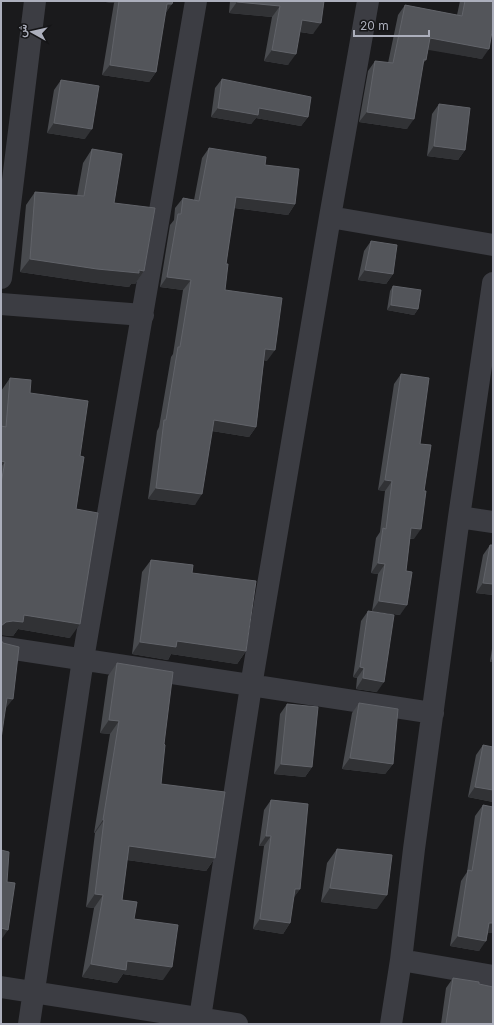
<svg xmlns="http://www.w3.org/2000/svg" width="494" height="1025" font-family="Inter,Vazirmatn,sans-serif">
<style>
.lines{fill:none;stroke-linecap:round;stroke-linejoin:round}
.minor{stroke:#3c3d43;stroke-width:22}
.wall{fill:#484a4e}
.shaded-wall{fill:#313235}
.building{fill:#53555a;stroke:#616369}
</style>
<rect width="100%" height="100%" fill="#1a1a1c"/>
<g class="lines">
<!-- minor -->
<path class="minor" d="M330,217l163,28
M1,278l34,-277
M1,304l142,11
M459,517l34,5
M1,647l432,66
M401,960l92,16
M1,987l236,37
M200,1018l51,-332 79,-469 38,-216
M29,1024l54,-365 113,-658
M391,1024l10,-64 13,-111 45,-332 34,-234"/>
</g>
<!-- wall -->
<path class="wall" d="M97,1h76l-8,13 -9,58 -7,10 -47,-7 12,-72z
M230,1h94l-11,33 -13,-2 -12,33 -24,-4 8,-44 -43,-4z
M460,1h33l-11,58 -54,-10 -2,11 -3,3 -16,66 -48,-7 9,-51 7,-10 13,2 10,-48 7,-10 52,10z
M222,79l86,38 -7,9 -45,-8 -5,6 -40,-7 4,-29z
M61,80l24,59 -38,-6 7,-43z
M439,104l26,46 -7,10 -31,-4 5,-42z
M209,148l56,17 30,39 -7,11 -54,-7 -8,56 -1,26 42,71 -3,-1 -8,67 -7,10 -37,-6 -17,74 -47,-6 9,-68 2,-4 12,-70 2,-3 10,-64 -23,-3 10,-62 4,-5 1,-12 8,-10 11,2 8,-42z
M92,149l22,54 30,68 -9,13h-4l-2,3 -41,-5 -68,-10 6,-67 9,-13 42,4 6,-33z
M371,241l22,33 -7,10 -28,-4 6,-29z
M393,286l25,23 -4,6 -27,-5 3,-19z
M401,374l19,70 -6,95h-4l-10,76 -28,-4 6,-37 -7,-1 5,-35 4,-6 5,-41 -7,-1 16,-106z
M10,378l20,15 50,63 -4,53 -6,129 -52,-9 -5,7 -12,-1v-244z
M490,545l3,50 -17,-2 7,-38z
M151,560l41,13 54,78 -9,13 -66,-10 -3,6 -36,-6 10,-82z
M368,611l9,81 -21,-3 1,-11 -4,-1 8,-56z
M493,642v20h-3z
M117,663l47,81 -3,40 54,74 -9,13 -79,-11 -5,40 12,19 29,61 -40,-6 -6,9 -35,-6 12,-69 -8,-1 9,-74h-1l16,-99 -10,-1 8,-57z
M359,703l34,61 -8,10 -43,-5 10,-56z
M287,704l25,63 -7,10 -31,-3 6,-60z
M483,745l10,57 -25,-5 8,-42z
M271,800l29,89 -7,9 -3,25 -7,11 -30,-5 11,-83h-5l5,-36z
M483,805l10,2v126h-5l-9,18 -29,-5 11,-65 6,-9 8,-56z
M337,849l40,60 -56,-7 6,-39z
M453,978l26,6 14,40h-52l5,-36z"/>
<!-- shaded-wall -->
<path class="shaded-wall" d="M97,1h18l-1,2z
M237,2l43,4 -8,11 -43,-4z
M167,4h5l-7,10z
M302,20l19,3 -8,11 -19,-3z
M430,38l59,11 -7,10 -59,-10z
M272,50l24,4 -8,11 -24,-4z
M110,65l46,7 -7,10 -47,-7z
M218,108h41l49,9 -7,9 -45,-8 -5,6 -40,-7z
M367,112l47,7 -7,10 -48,-7z
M54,123l38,6 -7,10 -38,-6z
M434,146l31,4 -7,10 -31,-4z
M236,197l59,7 -7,11 -60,-8z
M30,259l109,11 5,1 -9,13h-4l-2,3 -41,-5 -68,-10z
M365,270l28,4 -7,10 -28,-4z
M167,277l24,3 -8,10 -23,-3z
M391,305l27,4 -4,6 -27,-5z
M265,349l10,1 -8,11 -10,-2z
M214,420l42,7 -7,10 -43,-7z
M1,461l4,1 -4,5z
M385,480l7,1 -7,10 -7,-1z
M156,488l46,6 -7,11 -47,-6z
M411,528l10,1 -7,10 -10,-1z
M378,563l7,1 -7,10 -7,-1z
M483,583l10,1v11l-17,-2z
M379,601l28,4 -7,10 -28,-4z
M24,615l56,9 -10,14 -52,-9 -5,7 -12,-1v-9l5,-4z
M177,641l69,10 -9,13 -66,-10 -3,6 -36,-6 8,-12z
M493,657v5h-3z
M360,667l4,1 -7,10 -4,-1z
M363,678l21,4 -7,10 -21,-3z
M7,698l6,1 -10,13z
M109,720l10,1 -9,13 -10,-1z
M350,758l43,6 -8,10 -43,-5z
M281,764l31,3 -7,10 -31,-3z
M475,787l18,3v12l-25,-5z
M103,820h1l-9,13h-1z
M266,836h5l-7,10h-5z
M129,846l86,12 -9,13 -86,-12z
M330,888l57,7 -10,14 -56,-7z
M295,889h5l-7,10z
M95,894l8,1 -9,13 -8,-1z
M260,919l30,4 -7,11 -30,-5z
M489,923h4v10h-11z
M1,928l7,2 -7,10z
M458,936l28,5 -7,10 -29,-5z
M127,961l45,6 -9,13 -40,-6 -6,9 -35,-6 9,-13z"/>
<!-- building -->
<path class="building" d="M119,1h54l-1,3h-5l-11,68 -46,-7z
M237,1h87l-3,22 -19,-3 -6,34 -24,-4 8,-44 -43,-4z
M465,1h28v25l-4,23 -59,-11 -4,22 -2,-1 -10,60 -47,-7 8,-51 18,2 12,-58 57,11z
M222,79l89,18 -3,20 -49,-9 -1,7 -40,-7z
M61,80l38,6 -7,43 -38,-6z
M439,104l31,4 -5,42 -31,-4z
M209,148l57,9 -1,8 34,4 -4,35 -59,-7 -10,67h2l-3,26 57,8 -7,52 -10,-1 -9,78 -42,-7 -12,74 -46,-6 8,-68h2l12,-73h2l11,-67 -24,-3 11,-63h3l2,-16 16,3z
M92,149l30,5 -8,49 41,5 -11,63 -5,-1v3l-42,-4 -67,-10 5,-67 49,4z
M371,241l26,4 -4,29 -28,-4z
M393,286l28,4 -3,19 -27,-4z
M401,374l28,4 -9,66 11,1 -7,46h2l-5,38 -10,-1 -5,43 6,1 -5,33 -28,-4 6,-37 -7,-1 5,-35 3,1 6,-48 -7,-1z
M10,378l21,2 -1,13 58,8 -8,55 4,1 -8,52 22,4 -18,111 -56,-9 -1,7 -10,-1 -7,1 -5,4v-143l4,-21 -4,-1v-35l5,1z
M490,545h3v39l-10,-1z
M151,560l42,5 -1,8 64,8 -10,70 -69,-10 -1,6 -36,-5z
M368,611l26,4 -10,67 -21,-4 1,-10 -4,-1z
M1,640l2,3 16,4 -6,52 -6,-1 -6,41z
M117,663l56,9 -9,72 1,1 -4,39 64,8 -10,66 -86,-12 -7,54 15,2 -3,17 44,6 -6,42 -45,-6 -1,9 -35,-6 12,-69 -8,-1 9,-74h-1l16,-99 -10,-1z
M359,703l39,6 -5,55 -43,-6z
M287,704l31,3 -6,60 -31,-3z
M483,745l10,2v43l-18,-3z
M271,800l37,4 -8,85h-5l-5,34 -30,-4 11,-83h-5z
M483,805l10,2v116h-4l-3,18 -28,-5 10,-66 4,1z
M337,849l55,6 -5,40 -57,-7z
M1,850l8,2 -2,30 8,1 -7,47 -7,-2z
M453,978l26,4v2l14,3v37h-47z"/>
<!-- border -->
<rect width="494" height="1025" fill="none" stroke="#acafbc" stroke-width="4"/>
<!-- north arrow -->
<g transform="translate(32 32) rotate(278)" stroke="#151517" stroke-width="3" paint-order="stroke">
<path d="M0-3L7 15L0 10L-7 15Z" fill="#acafbc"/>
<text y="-6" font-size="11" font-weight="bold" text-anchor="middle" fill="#acafbc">ش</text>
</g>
<!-- scale -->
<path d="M354 30v6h75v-6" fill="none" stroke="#acafbc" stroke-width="2"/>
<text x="360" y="30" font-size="12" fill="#acafbc" stroke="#151517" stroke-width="3" paint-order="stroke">20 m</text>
</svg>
